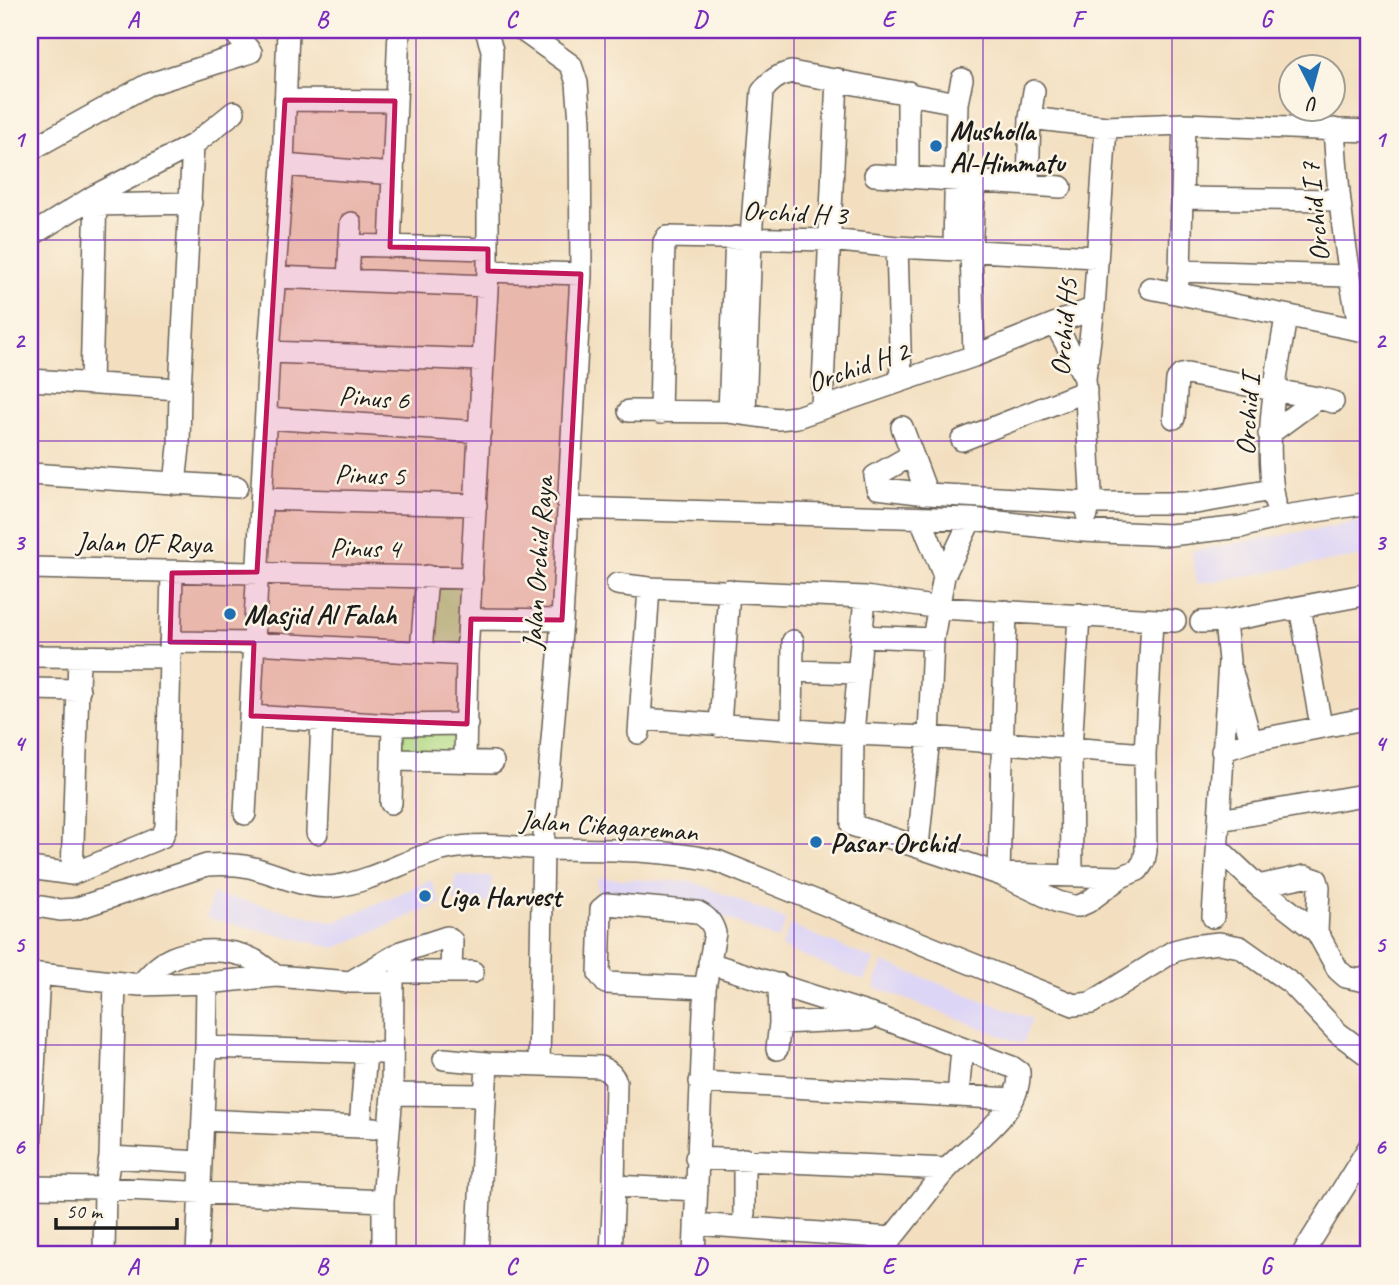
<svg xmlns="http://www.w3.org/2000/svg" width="1399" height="1285" font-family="Caveat,sans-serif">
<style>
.built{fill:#ddd5f6}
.green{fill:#b1da84;stroke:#667b50;stroke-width:2}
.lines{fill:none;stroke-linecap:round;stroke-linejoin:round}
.minor-casing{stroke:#676055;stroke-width:24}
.minor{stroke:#fff;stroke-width:21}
.marked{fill:#c2185b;fill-opacity:0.2;stroke:#c2185b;stroke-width:5;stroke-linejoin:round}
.grid{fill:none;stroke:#7b2cbf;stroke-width:2;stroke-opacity:0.55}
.poi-dot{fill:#1f6fb2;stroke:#fcf5e5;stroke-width:2.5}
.labels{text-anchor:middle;stroke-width:5;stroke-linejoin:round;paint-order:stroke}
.poi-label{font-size:28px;font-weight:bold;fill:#1c1c1c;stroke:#fcf5e5;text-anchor:start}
.street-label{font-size:28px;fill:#1c1c1c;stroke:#fcf5e5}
.neatline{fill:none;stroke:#7b2cbf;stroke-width:2.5}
.grid-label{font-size:23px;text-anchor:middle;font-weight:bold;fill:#7b2cbf}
</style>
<rect width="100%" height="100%" fill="#fcf5e5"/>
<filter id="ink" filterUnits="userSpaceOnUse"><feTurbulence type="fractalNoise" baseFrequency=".0143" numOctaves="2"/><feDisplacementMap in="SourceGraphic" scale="14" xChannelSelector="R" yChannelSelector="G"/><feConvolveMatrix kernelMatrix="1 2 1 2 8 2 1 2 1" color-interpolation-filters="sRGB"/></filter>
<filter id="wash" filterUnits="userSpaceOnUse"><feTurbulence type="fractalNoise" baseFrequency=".00686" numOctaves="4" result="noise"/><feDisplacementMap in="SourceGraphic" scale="28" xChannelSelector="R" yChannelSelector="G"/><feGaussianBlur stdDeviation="1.57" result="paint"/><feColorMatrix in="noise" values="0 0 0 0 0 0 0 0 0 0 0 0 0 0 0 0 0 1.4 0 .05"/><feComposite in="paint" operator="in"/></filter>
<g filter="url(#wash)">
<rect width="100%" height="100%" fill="#f3dfc0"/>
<!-- built -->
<path class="built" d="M1369,520v35l-173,29 -4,-33z
M455,876l37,1v26l-38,-2z
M598,878l96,4 92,38 -8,20 -86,-36 -95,-3z
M431,880l10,23 -106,45 -128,-30 5,-24 122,28z
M790,925l84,35 -9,21 -84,-34z
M883,962l149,57 -9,25 -149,-57z"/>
<!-- green -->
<path class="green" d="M432,583l36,1 -5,66 -36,-3z
M401,730h55l-1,25h-53z"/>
</g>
<g filter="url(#ink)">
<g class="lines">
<defs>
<path id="minor" d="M522,30l49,35 6,18 3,38 1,153 -19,346 -19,228 -4,217
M285,100l110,1
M1030,118l76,9 78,-3 185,7
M1334,129c4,69 12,134 26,201
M30,150l117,-65 104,-33 -19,-22
M283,165l111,9
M875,175l186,12
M908,177v-85
M1028,184l2,-66 4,-27
M1182,198l156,2
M96,205l95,-2
M30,236l66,-41 97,-50 41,-33
M350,245l138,4
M390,247l9,-217
M897,247l4,133
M954,248l3,-145 5,-24
M488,271l93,3
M1180,271l168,5
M276,277l210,9
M348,280l3,-57
M1150,288l219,44
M1176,292l4,-21 4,-147
M1055,324l30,54
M269,352l213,8
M974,356l-3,-107 4,-69
M30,380l150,9
M91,383l5,-188
M822,407l15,-328
M629,411l100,1 49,7 19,-2 177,-61 120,-48
M729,412l7,-175
M660,413l4,-171 3,-5 163,3 67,7 199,10
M745,414l6,-177 11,-145c7,-11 16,-17 29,-20l166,31
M266,418l214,14
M1174,418l3,-38 4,-5 6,-1 131,24
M902,427l25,67
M1269,434l49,-36 15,4
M962,440l124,-49
M912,455l-37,21 2,12 50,6 163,9h106l76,-13
M30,474l207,13
M175,484l4,-37 1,-58 13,-244
M262,499l214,6
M1275,502c-12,-62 1,-124 11,-185
M569,508l402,11 112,12 87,4 71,-8 37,-10 91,-14
M1087,515l4,-23 -6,-114 9,-70 12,-181
M921,519l23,57
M30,568l442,10
M617,584l32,4 216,9 75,11 235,13
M865,597l-12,137 -1,91 147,49 59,28 15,4h6l9,-4 33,-25 17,-7 6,-9 2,-10 -1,-97 7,-134
M1300,607l21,119
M1006,611l-7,263 122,3
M471,619l91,1
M1201,622l24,-1 144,-27
M861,636l72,3
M170,642l84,1 213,12
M421,652l6,-76
M30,656l140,1
M793,671l65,2
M1232,672l19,69
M30,689l49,1
M251,716l142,9 74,-1
M642,719l211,15 76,3 216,17
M720,726l9,-136
M792,730l1,-89
M639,733l10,-145
M1222,751l29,-10 118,-23
M393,760l100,2
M465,760l2,-105 21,-384v-101l4,-120 -6,-20
M391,803l2,-78
M245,814l24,-462 14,-187 5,-135
M1220,820l149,-26
M317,833l5,-111
M918,846l11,-109 4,-98 11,-63 27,-57
M1219,849l39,37 59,46 21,38 8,7 14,3 9,-4
M30,868l42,6 90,-37 4,-10 6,-254
M72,874l7,-216
M1072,875l-1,-126 8,-134
M1258,886l47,-10 12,4 2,7 -2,45
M30,905l30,5 15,-1 132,-44c14,-1 28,-1 42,2 28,6 59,24 88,19 36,-5 70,-27 105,-36 35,-8 71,-3 106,-1 57,1 114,0 169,12l357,144 17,-2 83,-52 19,-5 26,-3 21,4 52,37 46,49 31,23
M1213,917l16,-256 -4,-40
M401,952v20h72
M709,963l173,55 130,49 7,5c2,43 -48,70 -73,98 -24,28 -44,58 -69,85
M30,973l110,12 67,-2 69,-7 74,6 51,-30 46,-15 5,4 -1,30
M352,982h41l-1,112
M140,985c6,-6 12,-14 19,-19 23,-19 69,-19 95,-6 7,4 15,11 22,16
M780,1023l89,-4
M206,1047l160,5
M777,1049l3,-26 -1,-39
M444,1059l43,4 113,4c8,3 13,7 16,15l-2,104 83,4
M700,1082l313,17
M958,1096l4,-47
M203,1120l157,7
M374,1128l-14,-1 6,-75 14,1
M30,1147l9,-173
M110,1157l90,5
M696,1158l251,11
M744,1159v68
M30,1187l75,1 278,13
M695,1224l197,14
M104,1255l1,-67 5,-31 5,-174
M197,1255l9,-208 1,-64
M383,1255v-54l9,-107 92,1
M477,1255l10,-192
M611,1255l3,-69
M694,1255l11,-267 10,-55c-3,-11 -8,-16 -18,-21l-90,-8 -6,5 -2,65 7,9 99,5
M1302,1255l67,-108"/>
</defs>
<!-- minor casing -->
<use href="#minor" class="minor-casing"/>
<!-- minor -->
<use href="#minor" class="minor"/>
</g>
</g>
<!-- marked area -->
<path class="marked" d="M285,100l110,1 -5,146 98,2v22l93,3 -19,346 -91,-1 -4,105 -216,-8 3,-73 -84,-1 2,-69 85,-1z"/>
<!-- grid -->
<path class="grid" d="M227,30v1225M416,30v1225M605,30v1225M794,30v1225M983,30v1225M1172,30v1225M30,240h1339M30,441h1339M30,642h1339M30,844h1339M30,1045h1339"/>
<!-- markers -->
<g class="poi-dot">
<circle cx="936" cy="146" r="7"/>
<circle cx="230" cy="614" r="7"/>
<circle cx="816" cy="842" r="7"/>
<circle cx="425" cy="896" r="7"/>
</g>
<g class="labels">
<!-- poi labels -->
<g class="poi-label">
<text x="950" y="140">Musholla<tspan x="950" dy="32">Al-Himmatu</tspan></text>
<text x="244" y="624">Masjid Al Falah</text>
<text x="830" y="852">Pasar Orchid</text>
<text x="439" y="906">Liga Harvest</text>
</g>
<!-- street labels -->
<g class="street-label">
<text transform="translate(795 212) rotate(3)" y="10">Orchid H 3</text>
<text transform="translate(1314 212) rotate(-96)" y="10">Orchid I 7</text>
<text transform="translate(1063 327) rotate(-85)" y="10">Orchid H5</text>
<text transform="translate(858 366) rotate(-19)" y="10">Orchid H 2</text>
<text transform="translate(374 397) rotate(4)" y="10">Pinus 6</text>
<text transform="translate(1247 415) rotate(-86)" y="10">Orchid I</text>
<text transform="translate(370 474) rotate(2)" y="10">Pinus 5</text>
<text transform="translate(144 542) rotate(1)" y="10">Jalan OF Raya</text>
<text transform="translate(365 547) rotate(1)" y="10">Pinus 4</text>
<text transform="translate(537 563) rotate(-86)" y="10">Jalan Orchid Raya</text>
<text transform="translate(609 825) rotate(4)" y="10">Jalan Cikagareman</text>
</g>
</g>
<!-- margin -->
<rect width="1399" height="1285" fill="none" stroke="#fcf5e5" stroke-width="77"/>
<!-- north arrow -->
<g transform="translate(1312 88) rotate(174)"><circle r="33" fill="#fcf5e5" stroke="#a29e95" stroke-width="2"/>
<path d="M0-5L12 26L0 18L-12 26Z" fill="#1f6fb2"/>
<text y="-10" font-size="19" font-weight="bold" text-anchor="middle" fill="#1c1c1c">U</text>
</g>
<!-- scale -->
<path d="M56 1218v10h121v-10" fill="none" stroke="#1c1c1c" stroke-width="3.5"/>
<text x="66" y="1218" font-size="21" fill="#1c1c1c" stroke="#fcf5e5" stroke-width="5" paint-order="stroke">50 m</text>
<rect x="38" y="38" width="1322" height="1208" class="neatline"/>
<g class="grid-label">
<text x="133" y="27">A</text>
<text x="322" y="27">B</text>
<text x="511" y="27">C</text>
<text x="700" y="27">D</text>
<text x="888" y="27">E</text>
<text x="1077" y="27">F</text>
<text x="1266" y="27">G</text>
<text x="19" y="147">1</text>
<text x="1380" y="147">1</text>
<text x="19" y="348">2</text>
<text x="1380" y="348">2</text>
<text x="19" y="550">3</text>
<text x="1380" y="550">3</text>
<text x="19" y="751">4</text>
<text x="1380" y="751">4</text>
<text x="19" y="952">5</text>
<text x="1380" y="952">5</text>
<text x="19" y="1154">6</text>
<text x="1380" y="1154">6</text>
<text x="133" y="1274">A</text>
<text x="322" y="1274">B</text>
<text x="511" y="1274">C</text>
<text x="700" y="1274">D</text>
<text x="888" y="1274">E</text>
<text x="1077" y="1274">F</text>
<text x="1266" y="1274">G</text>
</g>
</svg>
